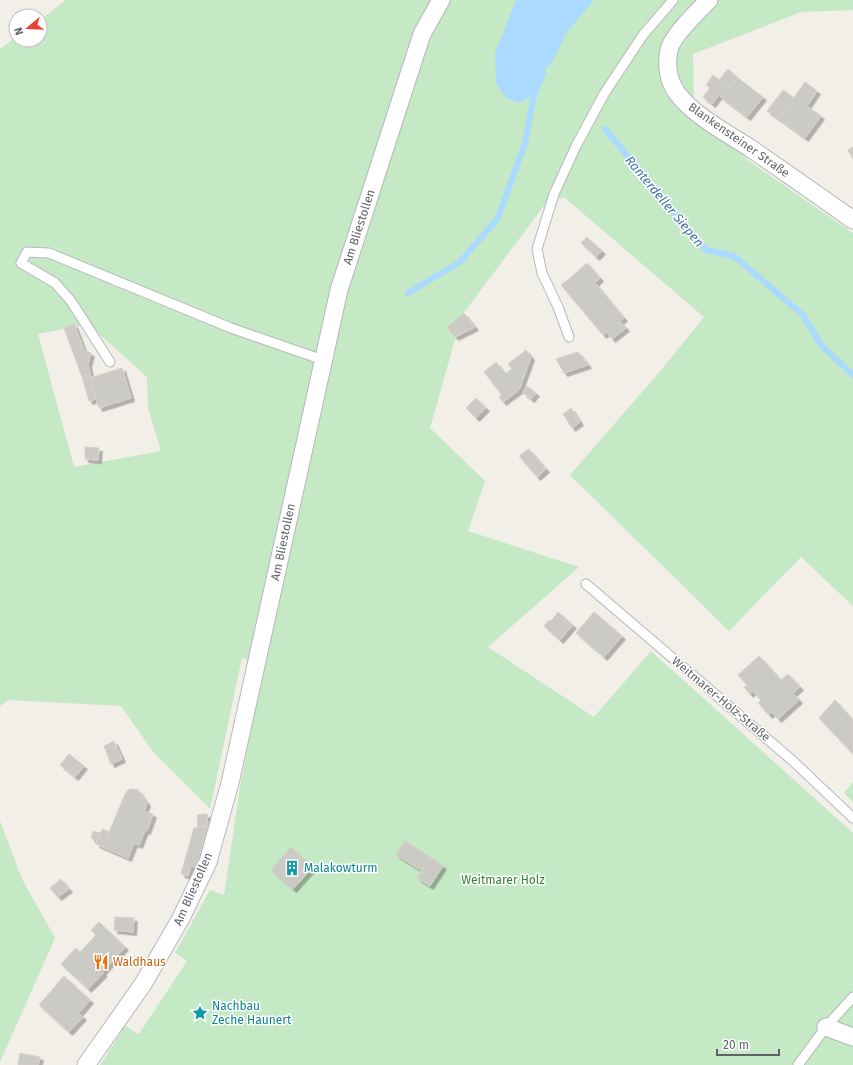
<svg xmlns="http://www.w3.org/2000/svg" width="853" height="1065" font-family="'Fira Sans',sans-serif">
<style>
.green{fill:#c5e8c5;fill-rule:evenodd}
.water{fill:#aadaff}
.lines{fill:none;stroke-linecap:round;stroke-linejoin:round}
.stream{stroke:#aadaff;stroke-width:6}
.building{fill:#cccac5;stroke:#d6d1c6;filter:url(#shadow)}
.lane-casing{stroke:#b5b8bc;stroke-width:11}
.street-casing{stroke:#b5b8bc;stroke-width:19}
.lane{stroke:#fff;stroke-width:9}
.street{stroke:#fff;stroke-width:17}
.labels{text-anchor:middle;stroke-width:3;stroke-linejoin:round;paint-order:stroke}
.street-label{font-size:12px;fill:#5f6368;stroke:#fff}
.culture-label{font-size:12px;fill:#0d838f;stroke:#fff;text-anchor:start}
.park-label{font-size:12px;fill:#348238;stroke:#fff}
.food-label{font-size:12px;fill:#c56008;stroke:#fff;text-anchor:start}
.water-label{font-size:13px;font-style:italic;fill:#4174aa;stroke:#fff}
</style>
<defs>
<filter id="shadow"><feDropShadow dx="3.5" dy="3.5" stdDeviation="0" flood-color="#0004"/></filter>
</defs>
<rect width="100%" height="100%" fill="#f1efe8"/>
<!-- green -->
<path class="green" d="M66,0h787v10l-52,2 -108,42 1,48 55,59 104,72v373l-52,-49 -72,74 -159,-156 92,-106 42,-52 -140,-120 -18,6 -84,112 -32,113 55,53 -17,50 111,36 -91,80 106,70 57,-66 202,182v232h-753l25,-39 14,8 48,-73 -12,-8 35,-63 14,5 16,-108 24,-123 -22,-6 -32,151 -56,-56 -33,-47 -113,-6 -8,6v-657l16,-12v3h24v-20zM88,324l59,53 1,31 13,43 -87,16 -36,-133z
M853,782v20l-9,-9z
M0,821l22,58 33,59 -55,124z"/>
<!-- water -->
<path class="water" d="M516,0h78l-37,44 -23,51 -15,8 -13,-5 -10,-14 -1,-31z"/>
<g class="lines">
<!-- stream -->
<path class="stream" d="M548,63l13,-25
M605,129l101,121 28,6 69,59 18,30 32,30
M408,293l52,-31 38,-44 27,-75 9,-48 9,-21"/>
</g>
<!-- building -->
<path class="building" d="M728,69l10,9 -8,10 -11,-8z
M713,75l17,13 -8,10 -3,-3 -7,9 -9,-7 7,-9 -4,-3z
M738,78l25,19 -16,20 -25,-19z
M805,82l12,9 -10,15 14,10 -16,22 -26,-19z
M783,90l11,8 -15,21 -12,-8z
M853,147v12l-5,-9z
M587,237l15,14 -6,6 -15,-14z
M587,263l13,15 -5,5 29,35 -21,17 -32,-38 9,-7 -10,-12z
M570,278l10,12 -9,7 -10,-12z
M464,313l11,14 -20,10 -8,-10z
M620,321l6,7 -14,11 -5,-7z
M74,324l10,26 7,3 -3,11 2,10 -8,3 -18,-49z
M526,350l5,7 -12,33 -16,12 -4,-5 3,-2 -18,-23 12,-10 9,12 7,-5 -4,-5z
M578,352l10,13 -24,8 -8,-14z
M122,368l9,30 -32,10 -9,-30z
M90,374l2,4 -9,2 -1,-3z
M90,378l6,21 -7,2 -6,-21z
M527,386l9,7 -5,6 -8,-6z
M476,398l10,10 -10,10 -10,-10z
M571,408l9,14 -8,6 -9,-14z
M85,447l14,1 -1,12 -13,-1z
M529,449l17,20 -9,8 -18,-21z
M558,612l15,13 -13,15 -16,-14 5,-6 2,1z
M594,612l28,24 -18,21 -28,-24z
M759,656l22,24 7,-6 12,13 -7,6 6,7 -21,19 -6,-7 -3,3 -11,-12 3,-3 -8,-9 -3,3 -6,-7 3,-2 -9,-10z
M835,700l18,20v34l-34,-36z
M114,741l8,18 -11,5 -7,-18z
M69,754l15,12 -9,11 -15,-12z
M133,789l5,1 9,13 -3,8 9,3 -6,17 -2,-1 -6,15 -5,-2 -6,15 -25,-11 22,-53 3,-4z
M207,814l1,13h-10l-1,-12z
M207,827l-11,40 -5,-1 -3,10 -7,-2 13,-46z
M102,829l7,3 -6,15 -7,-3z
M93,831l7,2 -3,8 -6,-3z
M405,841l25,16 -8,14 -26,-16z
M291,847l22,20 -20,22 -22,-19z
M430,857l13,9 -13,20 -13,-8z
M61,879l8,10 -11,8 -8,-9z
M115,917l19,1 -1,14 -19,-2z
M99,922l26,25 -23,25 2,1 -16,16 -27,-25 15,-16 4,4 16,-17 -5,-5z
M64,976l26,24 -11,13 4,4 -14,15 -30,-27z
M20,1053l20,4 -2,8h-20z"/>
<g class="lines">
<defs>
<path id="lane" d="M569,337l-11,-30 -16,-34 -5,-24 17,-55 22,-48 28,-52 39,-59 30,-35
M110,362l-39,-61 -16,-18 -34,-20 6,-11 22,1 182,75 92,32
M586,584l207,177 60,57
M798,1065l28,-38 27,-30"/>
<path id="street" d="M709,0c-10,10 -37,36 -40,50 -3,14 -1,31 8,43 17,23 50,40 73,55 35,24 69,48 103,72
M826,1027l27,10
M86,1065l57,-81 38,-66 27,-56 22,-79 109,-493 83,-256 19,-34"/>
</defs>
<!-- lane casing -->
<use href="#lane" class="lane-casing"/>
<!-- street casing -->
<use href="#street" class="street-casing"/>
<!-- lane -->
<use href="#lane" class="lane"/>
<!-- street -->
<use href="#street" class="street"/>
</g>
<!-- icons -->
<defs>
<symbol id="building-bare" viewBox="-9 -9 18 18"><path d="M-4-6H4V6H1V3H-1V6H-4ZM-2.5-4.3h1.7v1.8h-1.7ZM.8-4.3h1.7v1.8H.8ZM-2.5-1h1.7V.8h-1.7ZM.8-1h1.7V.8H.8Z" fill="#0f9aa8" stroke="#fff" stroke-width="2.5" paint-order="stroke"/></symbol>
<symbol id="restaurant-bare" viewBox="-9 -9 18 18"><path d="M-5-6h1v4h1v-4h1v4h1v-4h1v5L-1.5 .5V6h-2V.5L-5-1ZM5-6V6H3V1.5H1.5Q1.5-4 5-6Z" fill="#e8710a" stroke="#fff" stroke-width="2.5" paint-order="stroke"/></symbol>
<symbol id="sight-bare" viewBox="-9 -9 18 18"><path d="M0-6L1.8-2.2L6-1.7L2.9 1.2L3.7 5.4L0 3.3L-3.7 5.4L-2.9 1.2L-6-1.7L-1.8-2.2Z" fill="#0f9aa8" stroke="#fff" stroke-width="2.5" paint-order="stroke"/></symbol>
</defs>
<g fill-rule="evenodd">
<use href="#building-bare" x="281" y="857" width="22" height="22"/>
<use href="#restaurant-bare" x="90" y="951" width="22" height="22"/>
<use href="#sight-bare" x="189" y="1002" width="22" height="22"/>
</g>
<g class="labels">
<!-- street labels -->
<g class="street-label">
<text transform="translate(739 140) rotate(35)" y="4">Blankensteiner Straße</text>
<text transform="translate(359 227) rotate(-72)" y="4">Am Bliestollen</text>
<text transform="translate(283 542) rotate(-78)" y="4">Am Bliestollen</text>
<text transform="translate(721 699) rotate(40)" y="4">Weitmarer-Holz-Straße</text>
<text transform="translate(193 889) rotate(-66)" y="4">Am Bliestollen</text>
</g>
<!-- culture labels -->
<g class="culture-label">
<text x="304" y="872">Malakowturm</text>
<text x="212" y="1010">Nachbau<tspan x="212" dy="14">Zeche Haunert</tspan></text>
</g>
<!-- park labels -->
<g class="park-label">
<text x="503" y="884">Weitmarer Holz</text>
</g>
<!-- food labels -->
<g class="food-label">
<text x="113" y="966">Waldhaus</text>
</g>
<!-- water labels -->
<g class="water-label">
<text transform="translate(665 201) rotate(50)" y="5">Ranterdeller Siepen</text>
</g>
</g>
<!-- north arrow -->
<g transform="translate(28 28) rotate(251)"><circle r="19" fill="#ffffff" stroke="#bfc1c3"/>
<path d="M0-3L7 15L0 10L-7 15Z" fill="#ea4335"/>
<text y="-6" font-size="11" font-weight="bold" text-anchor="middle" fill="#5f6368">N</text>
</g>
<!-- scale -->
<path d="M717 1049v6h62v-6" fill="none" stroke="#5f6368" stroke-width="2"/>
<text x="723" y="1049" font-size="12" fill="#5f6368" stroke="#ffffff" stroke-width="3" paint-order="stroke">20 m</text>
</svg>
